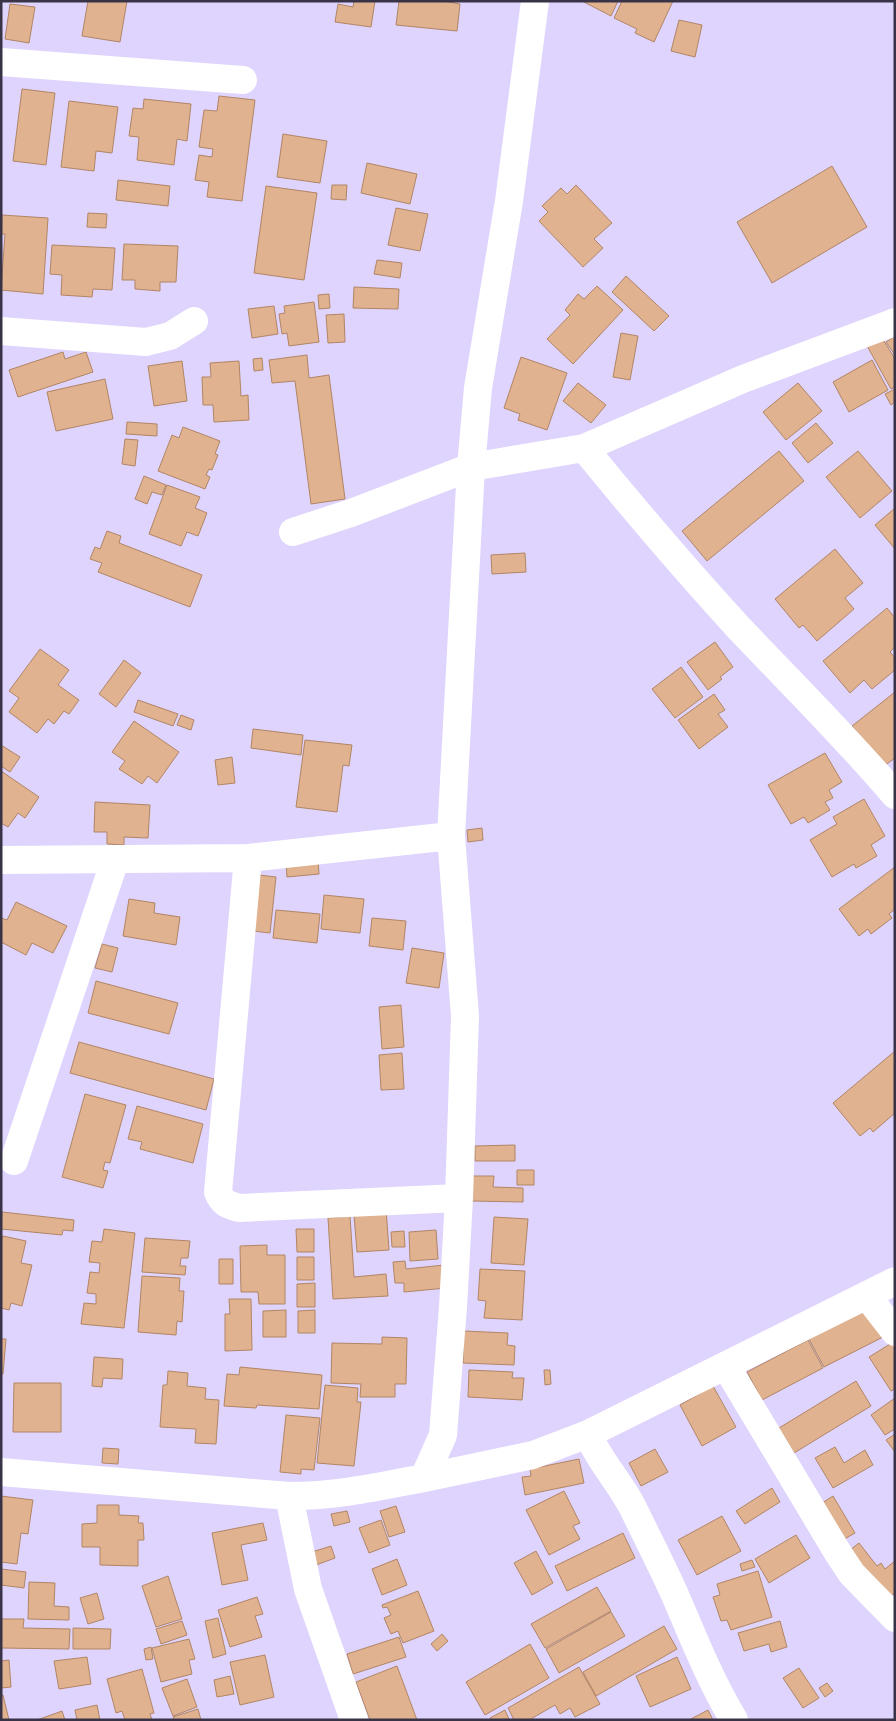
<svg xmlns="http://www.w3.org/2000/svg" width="896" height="1721" font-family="Raleway,sans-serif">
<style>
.building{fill:#e0b290;stroke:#b18565}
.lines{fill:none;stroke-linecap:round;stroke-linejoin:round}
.minor{stroke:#fff;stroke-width:28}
</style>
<rect width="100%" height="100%" fill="#dfd4fd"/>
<!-- building -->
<path class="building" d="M88,1h39l-7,41 -38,-6z
M354,1h21l-4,26 -36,-5 3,-18 15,3z
M399,1h44l17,3 -3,27 -61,-6z
M582,1h36l-7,15z
M622,1h51l-19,41 -19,-9 2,-4 -23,-11z
M10,4l25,3 -6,36 -24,-4z
M679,20l23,5 -7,32 -24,-6z
M22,89l33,4 -9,72 -33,-4z
M219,96l36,4 -13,101 -35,-4 2,-15 -14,-2 4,-25 13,2 1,-8 -14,-2 5,-37 13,1z
M144,99l47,5 -4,37 -10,-2 -3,26 -37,-5 2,-23 -10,-1 4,-28 10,1z
M69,101l49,6 -6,46 -16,-2 -2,20 -33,-4z
M283,134l44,7 -7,42 -43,-6z
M367,163l50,11 -7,30 -49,-11z
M832,166l35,61 -95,56 -35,-61z
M118,180l52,6 -2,20 -52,-6z
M332,185h15l-1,15 -15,-1z
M576,185l36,38 -18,16 9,9 -20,19 -44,-46 9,-9 -6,-6 19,-18 6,6z
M266,186l51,7 -13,87 -50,-7z
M396,208l32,6 -8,37 -32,-6z
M88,213l19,1 -1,14 -19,-1z
M2,215l46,3 -5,76 -42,-4 4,-56h-4z
M124,244l54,2 -2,36h-16v9l-25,-2v-9h-13z
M52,245l63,3 -3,42 -19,-1 -1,8 -31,-2 1,-20 -12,-1z
M377,260l25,3 -2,15 -26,-4z
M626,276l43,40 -15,15 -42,-39z
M597,286l26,24 -50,54 -26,-25 23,-24 -5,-5 13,-16 6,5z
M354,287l45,2 -1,20 -45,-1z
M329,294l1,14 -11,1 -1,-14z
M314,302l5,40 -30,4 -2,-13 -5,1 -3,-20 6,-1 -1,-7z
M274,306l4,28 -26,4 -4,-29z
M344,314l1,28 -17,1 -2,-28z
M621,333l17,3 -8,44 -17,-3z
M881,336l14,23v28l-4,2 -25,-45z
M895,336v19l-9,-13z
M63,352l2,7 21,-7 7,20 -75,25 -9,-27z
M307,355l2,23 20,-3 16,124 -34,5 -16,-123 -23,2 -3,-23z
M521,357l46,16 -20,57 -29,-10 2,-6 -16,-6z
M262,358l1,12 -9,1 -1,-12z
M872,360l16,30 -39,22 -16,-30z
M182,361l5,40 -33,5 -6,-40z
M239,361l2,35 7,-1 1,25 -35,2 -1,-17h-10l-1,-28h9l-1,-14z
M105,379l8,40 -57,12 -9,-39z
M578,383l28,22 -15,18 -28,-22z
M798,383l24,28 -36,29 -23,-28z
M895,389v13l-4,3 -6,-11z
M127,422l30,2v12l-31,-2z
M816,423l17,20 -25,20 -16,-20z
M183,427l37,14 -5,13 3,1 -6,15 -3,-1 -3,6 4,2 -5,12 -47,-18 14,-36 7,3z
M125,439l13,1 -3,26 -13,-2z
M779,451l25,30 -97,80 -25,-30z
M858,451l34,40 -32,27 -34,-41z
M144,476l22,9 -4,10 -10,-3 -5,12 -12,-5z
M167,485l33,12 -5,11 12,5 -9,23 -11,-4 -6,14 -32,-12z
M895,508v41l-20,-24z
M107,531l14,5 -2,7 83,32 -12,32 -92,-35 4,-9 -12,-4 5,-12 5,2z
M835,549l28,34 -18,15 9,11 -37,32 -14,-16 -4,3 -24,-29z
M525,553l1,19 -34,2 -1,-19z
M887,608l8,10v29l-5,5 5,6v12l-23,19 -8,-9 -14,13 -27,-32z
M715,642l18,25 -13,10 2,2 -14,11 -21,-28z
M40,649l29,21 -11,15 21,15 -10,14 -5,-3 -10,13 -6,-5 -11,14 -28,-21 10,-14 -10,-7z
M124,660l17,13 -25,34 -17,-13z
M681,667l22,30 -28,21 -23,-29z
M895,692v66l-11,8 -32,-40z
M714,694l11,16 -7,4 10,13 -29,22 -21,-29z
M138,700l40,14 -5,12 -39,-14z
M181,715l13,5 -3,10 -14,-5z
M134,721l45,31 -22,31 -9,-7 -6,8 -23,-15 6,-8 -13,-9z
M253,729l50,6 -2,20 -50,-7z
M305,740l47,5 -3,21 -6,-1 -6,47 -41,-5z
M1,745l19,12 -10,15 -9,-6z
M825,753l17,29 -13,8 4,8 -8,4 5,8 -22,13 -4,-6 -13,7 -23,-39z
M232,757l3,26 -17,2 -3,-25z
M1,771l38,26 -14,21 -7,-5 -10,14 -7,-4z
M864,799l21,37 -14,9 6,11 -21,12 -2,-4 -22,13 -22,-37 27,-16 -4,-7z
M95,802l55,3 -2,33 -24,-1v8l-17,-1v-12h-13z
M482,828l1,12 -15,2 -1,-12z
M318,860l1,14 -32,3 -1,-15z
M895,867v42l-6,5 3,4 -21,16 -3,-5 -9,7 -20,-27z
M259,875l17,2 -6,56 -17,-2z
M324,895l40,4 -4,34 -39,-4z
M129,899l26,4 -1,10 26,4 -4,28 -53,-9z
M16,902l51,24 -14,27 -21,-10 -6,12 -25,-13v-24l6,2z
M276,910l44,4 -3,29 -44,-5z
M372,918l34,3 -3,29 -34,-4z
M102,944l16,4 -6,24 -17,-4z
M412,948l32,5 -5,35 -33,-5z
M96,981l82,22 -9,31 -81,-21z
M401,1005l3,42 -22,2 -3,-42z
M79,1042l135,37 -8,31 -136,-37z
M895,1051v62l-22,19 -3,-4 -10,8 -27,-33z
M402,1053l2,36 -23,1 -2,-35z
M85,1094l41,11 -16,58 -5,-1 -2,8 5,1 -5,17 -41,-11z
M137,1106l66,18 -10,39 -53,-14 2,-7 -14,-3z
M515,1145v16h-40v-15z
M517,1170h17v15h-17z
M471,1176h23l-1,11 30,1v14l-52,-1z
M386,1208l3,42 -32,2 -3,-37z
M2,1212l72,8 -1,11 -10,-1 -1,5 -61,-6z
M350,1216l4,61 32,-3 2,22 -55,3 -5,-81z
M494,1217l34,2 -4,46 -33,-2z
M104,1229l31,4 -11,95 -43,-4 3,-21 12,1v-10l-9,-1 3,-21 9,1 1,-10 -11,-1 3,-21 10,1z
M296,1229h18v23h-17z
M436,1230l2,29 -28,2 -1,-29z
M404,1231l1,16h-13l-1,-15z
M3,1236l23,5 -5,22 11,2 -10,41 -11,-3 -2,7 -8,-2v-66z
M145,1238l45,3 -2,17h-7l-1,8h6l-1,9 -43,-3z
M267,1245v10h18v49h-26l-1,-12h-17l-1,-46z
M297,1257h17v23h-17z
M219,1259h14v25h-14z
M405,1261l1,8 38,-4 2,23 -42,4v-9h-9l-2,-21z
M480,1269l45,2 -3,49 -38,-2 2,-17 -8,-1z
M142,1276l38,2 -1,13h5l-2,31 -5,-1 -1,14 -38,-3z
M315,1283v24h-18v-23z
M229,1299h22l1,51 -27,1v-37h5z
M870,1307l15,29 -61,31 -15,-28z
M286,1310v27h-23v-26z
M315,1310v23h-17v-22z
M464,1331l44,2 -1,12 8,1 -1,19 -51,-2z
M382,1337l25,1 -1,46h-11v13h-35l1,-13 -30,-1 1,-40 50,1z
M1,1339h5l-3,35h-2z
M808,1340l15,28 -61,32 -15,-28z
M895,1341v48l-4,2 -22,-34z
M94,1357l29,2 -1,20 -19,-1 -1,9 -10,-1z
M240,1367l82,8 -3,34 -62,-4 -1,3 -32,-2 3,-32 12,1z
M469,1370l44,2 -1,6h12l-2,22 -54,-3z
M544,1370h6l1,14 -6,1z
M168,1371l20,2 -1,13 19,2 -1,11 14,1 -3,44 -21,-1 1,-14 -36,-2 3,-42h4z
M856,1381l15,25 -77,47 -15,-25z
M14,1383h47v49h-48z
M325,1385l33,3 -1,14h4l-7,64 -37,-3z
M713,1386l23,41 -34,19 -22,-41z
M895,1398v31l-10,6 -14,-20z
M286,1415l34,3 -6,52 -13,-1v5l-21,-2z
M895,1434v18l-9,-12z
M835,1447l9,16 21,-13 8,15 -40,23 -18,-30z
M103,1448l16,1 -1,15 -16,-1z
M655,1449l13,23 -27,14 -12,-23z
M579,1459l5,24 -59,12 -3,-18 9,-1 -1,-7z
M772,1488l8,14 -35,22 -9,-13z
M564,1491l16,32 -7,3 7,13 -31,16 -23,-45z
M1,1496l32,4 -5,34 -7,-1 -4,31 -16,-2z
M833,1496l22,37 -14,8 -22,-36z
M97,1505h22v10l20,1 -1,7h5l1,17h-6v26l-38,-1v-18h-18v-23l15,-1z
M396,1506l9,26 -16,5 -9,-26z
M347,1511l3,11 -16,4 -3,-12z
M722,1516l19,35 -44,24 -19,-35z
M381,1520l9,25 -21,8 -10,-25z
M263,1523l4,17 -26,5 7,35 -26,5 -10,-52z
M623,1533l12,25 -68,33 -12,-25z
M796,1535l14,23 -41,25 -14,-24z
M859,1543l18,23 4,-3 4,6 10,-8v32l-5,4 -44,-44z
M331,1546l4,12 -19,7 -4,-13z
M536,1551l17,32 -21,12 -18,-32z
M397,1559l10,26 -25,10 -10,-26z
M752,1560l3,7 -13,4 -2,-7z
M1,1569l25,3 -2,16 -23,-3z
M758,1571l14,46 -41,13 -4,-10 -6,1 -8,-24 7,-2 -3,-11z
M168,1576l14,43 -26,8 -14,-41z
M29,1582l26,1 -1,23 15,1v13l-41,-1z
M597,1587l14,24 -66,37 -14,-24z
M418,1591l16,40 -31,12 -5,-12 -7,3 -7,-16 7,-3 -4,-8 -4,1 -1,-3z
M97,1593l7,26 -16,5 -8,-26z
M257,1597l6,17 -8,2 7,21 -32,10 -12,-37z
M611,1612l14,24 -66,37 -13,-24z
M218,1618l8,36 -13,4 -8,-37z
M1,1619h23l-1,9 47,1 -1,20 -68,-1z
M182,1621l5,14 -26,9 -5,-15z
M780,1621l7,26 -16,5 -2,-8 -25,7 -6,-18z
M664,1626l13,23 -81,47 -13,-24z
M73,1628l38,1 -1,20h-37z
M442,1634l6,7 -11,10 -6,-7z
M399,1637l7,20 -53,17 -6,-20z
M189,1639l6,20 -6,1 3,14 -31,8 -9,-34z
M530,1644l19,34 -64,37 -19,-33z
M151,1647l2,12 -7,1 -2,-11z
M265,1655l9,42 -34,8 -10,-43z
M87,1657l4,27 -32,5 -5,-28z
M677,1657l14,32 -41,18 -14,-31z
M9,1660l2,27 -10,1v-27z
M397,1666l20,54h-47l-14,-38z
M579,1667l21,37 -25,13 -5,-9 -10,6 -5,-9 -26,15h-15l-6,-12z
M799,1668l20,30 -16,10 -20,-30z
M142,1669l12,44 -4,1 2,6h-27l-3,-9 -6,2 -9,-34z
M230,1676l4,18 -17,3 -3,-17z
M187,1679l10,28 -24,9 -11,-28z
M827,1683l6,8 -8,6 -6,-9z
M1,1695h2l6,25h-8z
M97,1705l3,15h-23l-2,-10z
M198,1709l3,11h-27l-1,-3z
M505,1710l4,9 -18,1 -1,-2z
M708,1710l5,10h-24z
M62,1711l3,9h-28z"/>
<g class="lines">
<!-- minor -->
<path class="minor" d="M1,62l242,18
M1,331l145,11 24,-6 24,-15
M584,448c49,60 100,120 153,178 53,56 108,110 158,169
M293,532l58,-19 120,-46 113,-19 159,-69 152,-57
M248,858l-30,334c4,11 10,13 21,16l220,-10
M1,860l247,-2 203,-22
M14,1161l101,-301
M867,1296l28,36
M726,1366l112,187 14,21 43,44
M588,1434c11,27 32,48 45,74 14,29 29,58 42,87 18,42 35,85 59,125
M1,1472l288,24c49,0 88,-9 135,-18l19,-43 10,-128 6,-109 6,-182 -14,-180 20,-369 7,-79 31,-187 26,-200
M424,1478l109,-23 55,-21 307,-153
M289,1496l19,93 46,131"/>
</g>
<!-- border -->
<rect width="896" height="1721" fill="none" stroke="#393347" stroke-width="5"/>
</svg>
